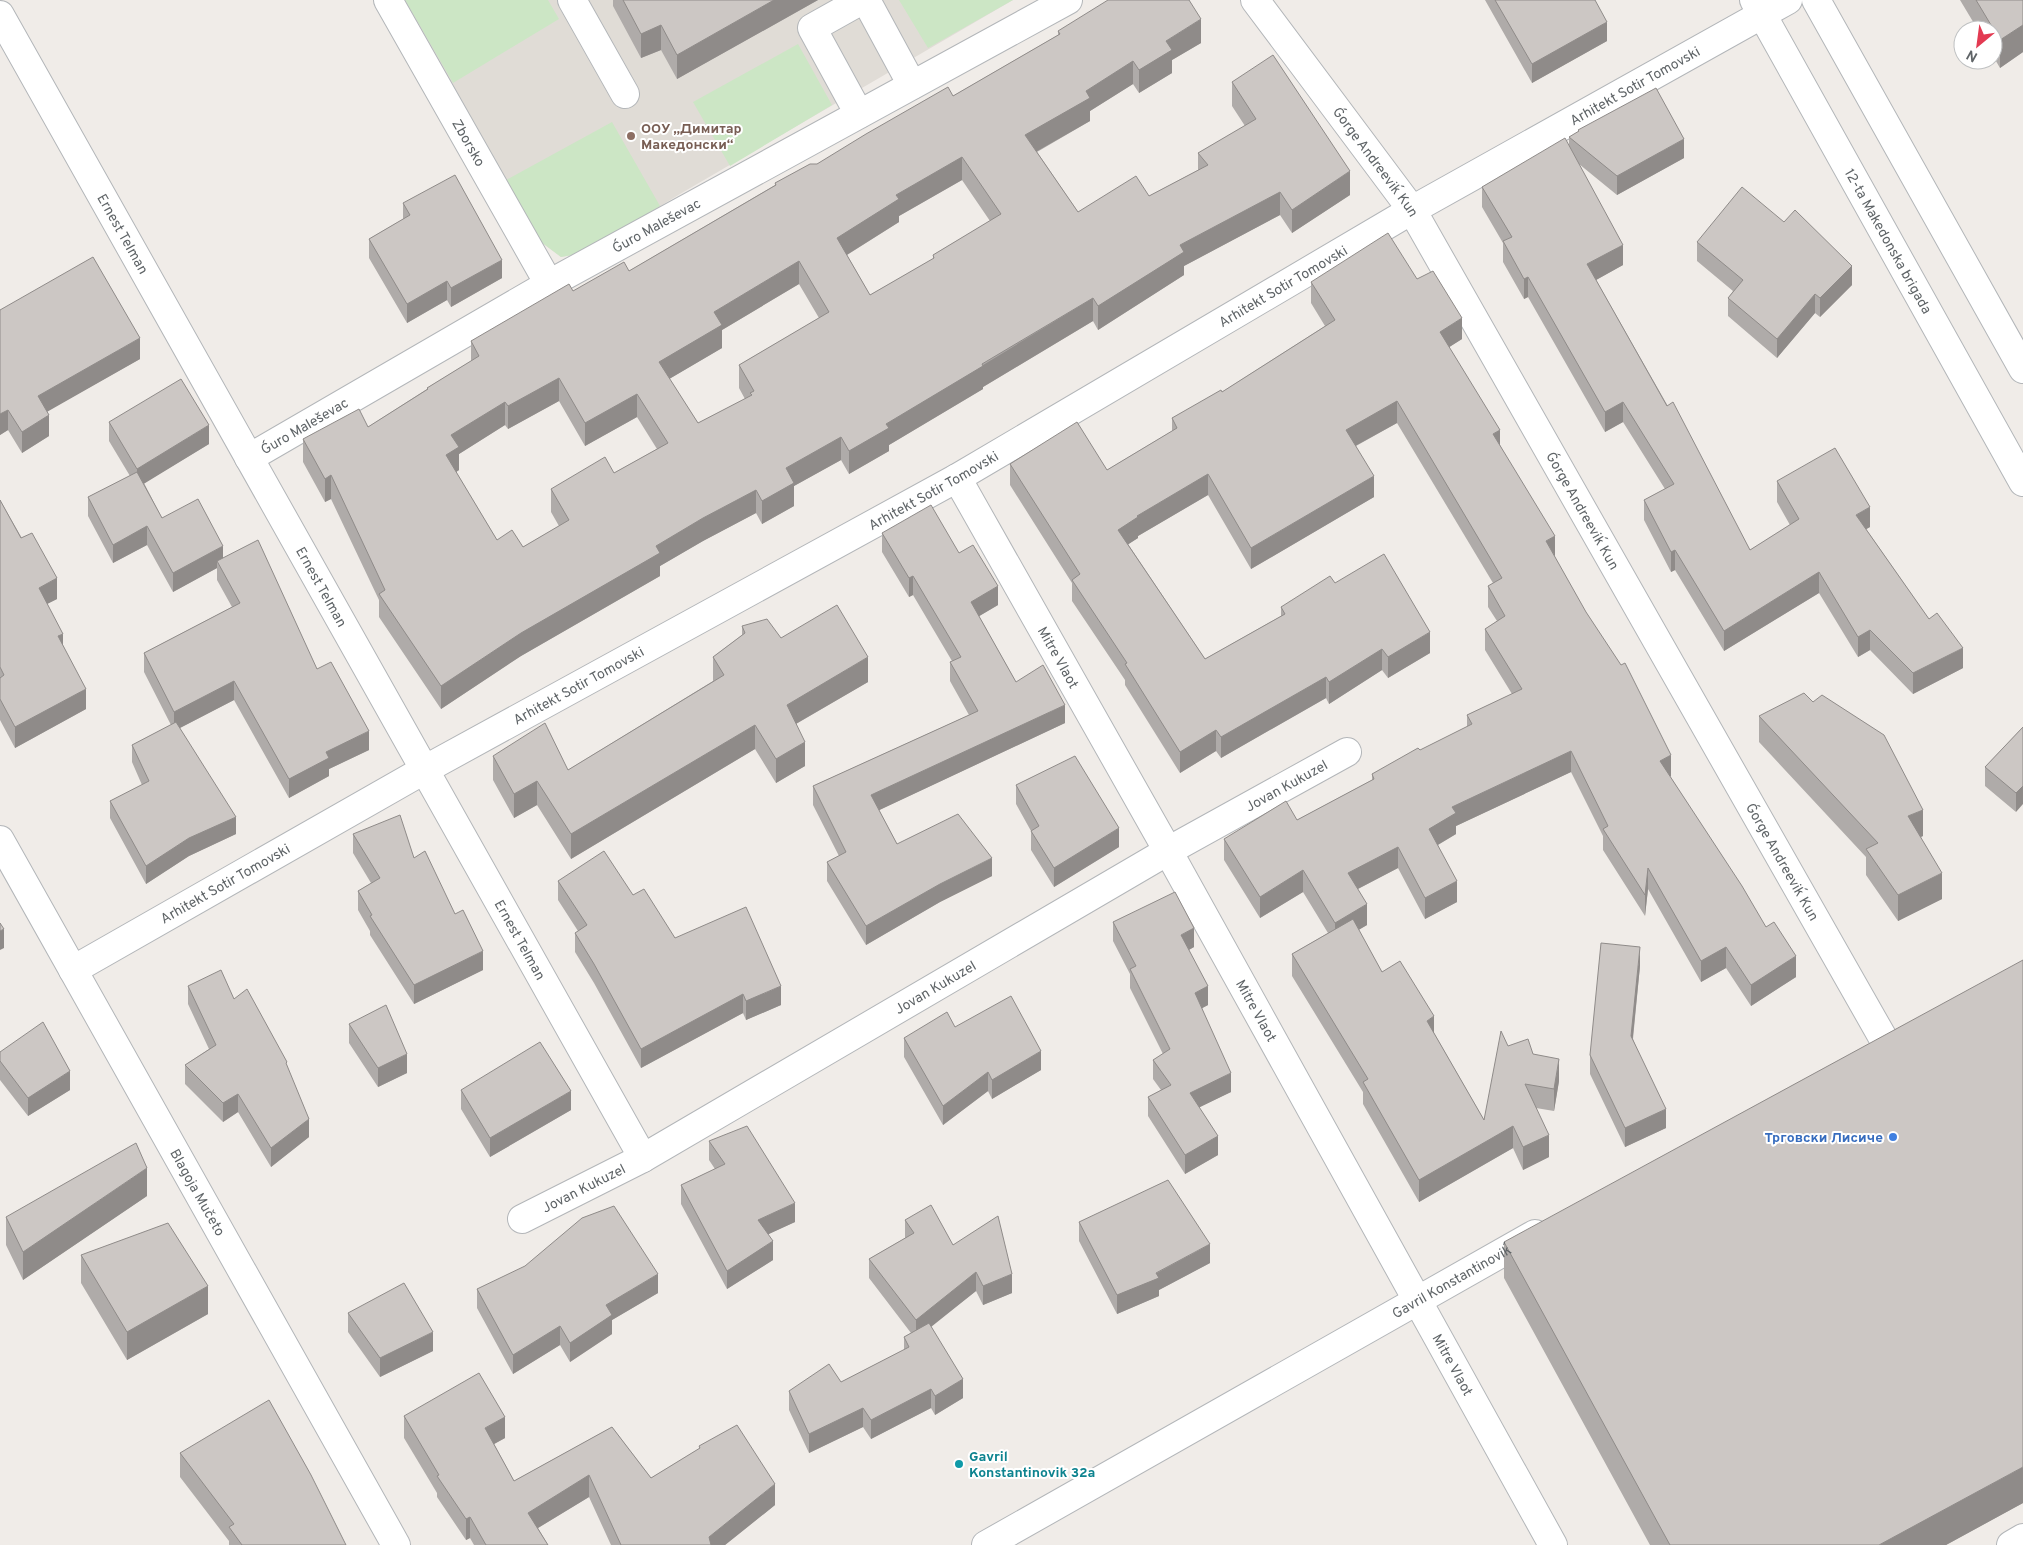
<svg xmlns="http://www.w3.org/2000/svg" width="2023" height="1545" font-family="Overpass,sans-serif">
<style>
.education{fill:#e0dcd6}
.green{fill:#cce6c5}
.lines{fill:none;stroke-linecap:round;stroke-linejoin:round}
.minor-casing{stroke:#b3b6b9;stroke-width:30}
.minor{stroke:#fff;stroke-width:28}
.wall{fill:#afaba9;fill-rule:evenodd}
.shaded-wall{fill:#8f8b89}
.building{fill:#ccc7c4;stroke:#8f8b89;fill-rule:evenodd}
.education-dot{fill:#8d6e63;stroke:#fff;stroke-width:2}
.shop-dot{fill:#3f7fe0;stroke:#fff;stroke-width:2}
.culture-dot{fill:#0f9aa8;stroke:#fff;stroke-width:2}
.labels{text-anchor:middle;stroke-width:4;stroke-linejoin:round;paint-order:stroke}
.street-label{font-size:14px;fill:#5f6467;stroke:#fff}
.education-label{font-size:14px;font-weight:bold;fill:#785e54;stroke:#fff;text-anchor:start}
.shop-label{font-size:14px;font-weight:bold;fill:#366cbe;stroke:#fff;text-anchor:end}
.culture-label{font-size:14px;font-weight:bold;fill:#0d838f;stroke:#fff;text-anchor:start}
</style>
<rect width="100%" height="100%" fill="#f0ece8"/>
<!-- education -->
<path class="education" d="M405,0h608l-333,194 -96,59 -23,4 -20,-15z"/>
<!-- green -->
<path class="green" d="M405,0h143l11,19 -106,64z
M899,0h114l-85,48z
M798,44l34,61 -102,61 -37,-64z
M612,122l48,84 -76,47 -23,4 -20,-15 -35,-62z"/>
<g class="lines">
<defs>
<g id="minor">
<path id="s1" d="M388,0l161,284"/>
<path d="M572,0l53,94"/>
<path d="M866,0l46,85"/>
<path id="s2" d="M1255,0l157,210 471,828"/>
<path id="s3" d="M1754,0l269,482"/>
<path d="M1816,0l207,369"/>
<path id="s4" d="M0,15l643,1143"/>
<path d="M859,114l-47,-86 50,-28"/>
<path id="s5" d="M249,458l300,-174 519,-284"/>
<path id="s6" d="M957,478l211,373 385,694"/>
<path id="s7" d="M0,840l396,705"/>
<path id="s8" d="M73,970l351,-200 533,-292 455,-268 376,-210"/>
<path id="s9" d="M522,1219l121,-61 525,-307 179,-99"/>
<path id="s10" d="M986,1545l549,-311"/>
<path d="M2011,1545l12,-7"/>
</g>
</defs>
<!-- minor casing -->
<use href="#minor" class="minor-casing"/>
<!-- minor -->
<use href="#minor" class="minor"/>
</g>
<!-- wall -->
<path class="wall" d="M613,0h205l-141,79 -16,-29 -20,8 -28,-52z
M1485,0h110l12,41 -75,42z
M1960,0h63v52l-23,16 -7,-12v-26h-15z
M1058,31l143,12 -29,17v13l-33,20 -6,-9 -43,27v10l-53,31 41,60 71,-16 49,-26v-17l47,-27 -13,-20v-24l118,113 -58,38 -12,-18 -96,51v9l-86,55 -5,-9 -110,66v2l-94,56v6l-40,23 -8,-14 -47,26v20l-32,18 -6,-11 -53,28 -43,25v10l-139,80 -80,53 -62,-92v-17l-48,-101 -6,3 -22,-40v-23l65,-12 59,-38v-1l44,-27v-20l102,-50 56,-20 146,-86v-2l42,-19 136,-68 105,-61zM962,180l28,41 -57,34v4l-63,36 -23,-40 52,-33v-6zM799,284l20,34 -80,47v23l6,11 -47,24 -29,-44 53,-31v-18zM559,401l26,45 52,-29 20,32 -43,24 -63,16v23l8,14 -36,21 -26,-7 -41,-68 3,-2v-16l46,-29 3,4z
M1578,130l106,28 -67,37 -38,-31 44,101 -27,15 154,270 40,-25 -13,-23v-21l93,46 -4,2 97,139 -50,26 -43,-44 -12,7 -39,-64 -95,58 -49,-81 -4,2 -27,-52v-20l21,-11 -42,-67 -18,10 -77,-135 -4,2 -21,-37v-19l-21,-36v-20l87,-40v-10l9,-5z
M403,203l99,75 -51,29 -4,-7 -40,23 -38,-65v-19l34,-20z
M1697,242l155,43 -32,32 -5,-4 -38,45 -49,-42v-18l5,-7 -36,-30z
M1417,279l45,60 -13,8 51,98 55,112 116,219h-1l126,201 -45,29 -25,-38 -25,14 -53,-93 -3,27 -42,-66v-14l-32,-64 -115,54v8l-18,11 19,57 -32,17 -27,-51 -40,21 9,36 -9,5 24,42 52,61 50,87 24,-74 25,8 26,27 -5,30 -18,-3 13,49 -26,13 -10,-22 -94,54 -56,-98v-12l-71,-116v-22l36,-21 -25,-41 -43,26 -36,-58v-21l73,-19 75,-40v-6l95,-47v-12l45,-21 -27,-44v-21l12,-8 -9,-14v-21l5,-3 -96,-160 -41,23 18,51 -123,72 -43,-74 -70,41v2l-10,6 77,115 76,-43v-9l54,-24 95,70 -42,25 -6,-8 -53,34 -3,-6 -105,60 -5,-7 -36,22 -55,-88v-5l-53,-79v-18l-62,-98v-21l97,6 65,-39v-13l50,-26 103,-66 -14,-23v-21z
M0,310l140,49 -93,52 2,25 -27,17 -14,-23 -8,5z
M109,422l100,22 -65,39 18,35 61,40 94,111 52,81 -40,19v7l-40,22 -55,-98 -54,28 56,106 -47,22 -43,28 -36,-66v-17l32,-16 -10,-23v-17l39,-20 -27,-53v-19l88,-46 -15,-27v-12l-44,24 -26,-47 -34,18 -25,-47v-19l42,-21 -21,-35z
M0,500l57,99 -10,5 39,105 -71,39 -15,-28z
M882,533l77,20 39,52 -19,11 37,66 49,41 -186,87 18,34 95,32 -52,26 -74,43 -39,-64v-19l12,-6 -26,-51v-19l156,-71 -19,-34v-19l2,-1 -39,-66 -4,2 -27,-45z
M742,626l39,12 87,44 -72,42 9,42 -29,17 -21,-34 -184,110 -34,-54 -23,13 -21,-38v-24l75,14 145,-89v-24l29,-22z
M1759,716l164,120 -2,1 21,62 -44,22 -32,-46v-18l-107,-115z
M2023,727l-7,85 -31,-26v-19z
M1016,785l103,62 -65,40 -23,-37v-19l-15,-27z
M353,834l61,24 69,112 -69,34 -44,-69v-4l-12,-21v-19l13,-8 -18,-30z
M558,881l75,14 42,43 106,67 -35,15 -3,-7 -102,55 -47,-85 -19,-31v-19l3,-2 -20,-31z
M1113,922l81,25 -5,3 19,55 -6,3 29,84 -32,15 19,48 -33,19 -37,-58v-19l13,-7 -8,-11v-19l10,-6 -33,-66v-14l-17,-33z
M1640,966l-7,73 33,89 -41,19 -35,-73v-19z
M188,986l46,13 53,67 22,71 -38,30 -33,-55 -15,10 -38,-38v-19l24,-16 -21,-45z
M349,1024l58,49 -29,14 -29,-44z
M955,1027l86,43 -49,29 -4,-8 -45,34 -39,-68v-19z
M0,1052l70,38 -42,26 -28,-36z
M461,1090l110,20 -81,47 -29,-48z
M709,1141l86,81 -27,12 5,26 -46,29 -46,-85v-19l34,-16 -6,-9z
M147,1196l-124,84 -17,-35v-28z
M905,1220l48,25 59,48 -29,12 -7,-14 -45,35 32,72 -28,17 -4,-7 -60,31 -8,-12 -54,26 -20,-43v-19l52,-9 63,-32v-13l7,-4 -42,-55v-19l36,-21z
M1079,1222l131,41 -51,27v6l-42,18 -38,-73z
M1504,1242l519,261 -77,42h-296l-146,-267z
M81,1255l127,59 -81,46 -46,-77z
M477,1289l181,4 -46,27v14l-42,28 -10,-17 -47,29 -36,-66z
M348,1313l85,38 -53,26 -32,-45z
M404,1416l101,22 -11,6 20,37 98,-54 39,51 48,-29v-3l76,59 -50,40h-114l-22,-48 -51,31 10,17h-74l-4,-7 -4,2 -29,-43v-4l-33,-55z
M180,1453l166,92h-117v-4l-49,-64z"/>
<!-- shaded-wall -->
<path class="shaded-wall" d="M774,0h44l-141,79v-24z
M1201,19v24l-29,17v13l-33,20v-23l27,-29z
M1607,22v19l-75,42v-19z
M661,25v25l-20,8v-24z
M2023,25v27l-23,16v-28z
M1133,61v23l-43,27v10l-65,37v-23l61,-44z
M1684,139v19l-67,37v-19z
M962,157v23l-63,36v6l-62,39v-23l59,-43z
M1350,171v24l-58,38v-23z
M1280,192v23l-96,51v9l-86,55v-24l82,-61z
M1623,245v20l-36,20v-21z
M502,260v18l-51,29v-19z
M799,261v23l-77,46v18l-63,37v-23l55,-50z
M1852,266v19l-32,32v-19z
M1528,277v20l-4,2v-20z
M447,281v19l-40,23v-19z
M1815,294v19l-38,45v-19z
M1093,298v23l-110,66v2l-94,56v6l-40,23v-23l37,-27z
M1462,318v21l-22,14v-21z
M140,338v21l-102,58v-21z
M559,378v23l-51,28v-23z
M637,394v23l-52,29v-23z
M1397,401v22l-51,28v-21z
M505,402v23l-46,29v16l-13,9v-24l5,-20z
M1623,402v20l-18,10v-20z
M8,410v20l-8,5v-21z
M49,415v21l-27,17v-21z
M209,425v19l-72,44v-19z
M1500,430v21l-7,-17z
M841,437v23l-47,26v20l-32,18v-23l24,-33z
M1208,474v21l-70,41v2l-20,13v-21l19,-14z
M331,475v24l-6,3v-23z
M1374,476v21l-123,72v-21z
M756,490v23l-53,28 -43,25v10l-139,80 -80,53v-23l80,-53 135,-87 47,-28z
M1870,507v20l-14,8v-20z
M147,526v19l-34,18v-18z
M1555,536v21l-9,-16z
M223,546v19l-6,-4v7l-44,24v-19z
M1675,550v20l-4,2v-20z
M1819,572v21l-95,58v-20z
M913,576v19l-4,2v-19z
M57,578v21l-18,9v-20z
M998,586v19l-27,16v-19z
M1870,630v20l-12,7v-20z
M1430,632v21l-42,25v-21z
M63,634v20l-5,-18z
M1963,648v20l-50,26v-21z
M1382,649v21l-53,34v-22z
M868,657v25l-81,47v-24z
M1326,677v21l-105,60v-21z
M234,681v19l-60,31v-19z
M86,689v20l-71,39v-21z
M1065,705v18l-194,91v-19z
M755,725v24l-184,110v-25z
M1216,730v21l-36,22v-21z
M369,731v19l-40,19v7l-40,22v-19l37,-27z
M805,742v24l-29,17v-24z
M1571,751v21l-115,54v8l-27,16v-21l23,-22z
M1671,755v21l-11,6v-21z
M537,781v24l-23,13v-24z
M2023,786v18l-7,8v-19z
M1923,810v26l-15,6v-26z
M236,817v17l-47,22 -43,28v-18l43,-28z
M1119,828v19l-65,40v-19z
M1398,847v21l-50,26v-21z
M992,858v18l-52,26 -74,43v-19l74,-42z
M1648,868v21l-3,27v-21z
M1303,870v22l-43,26v-21z
M1942,873v26l-44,22v-26z
M1457,881v21l-32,17v-21z
M1367,904v21l-32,19v-21z
M1194,928v19l-13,7v-19z
M4,929v19l-4,2v-19z
M1640,947v19l-9,89v-19z
M1726,947v21l-25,14v-21z
M483,951v19l-69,34v-19z
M1796,956v21l-45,29v-21z
M781,986v19l-35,15v-19z
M1208,986v19l-13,7v-19z
M743,994v19l-102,55v-19z
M1434,1016v22l-7,-17z
M1041,1051v19l-49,29v-19z
M407,1054v19l-29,14v-19z
M1559,1059v22l-5,30v-22z
M70,1071v19l-42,26v-18z
M988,1072v19l-45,34v-19z
M1231,1073v19l-41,20v-19z
M571,1091v19l-81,47v-19z
M238,1094v18l-15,10v-19z
M1666,1109v19l-41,19v-19z
M309,1119v18l-38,30v-19z
M1513,1126v22l-94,54v-22z
M1549,1135v22l-26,13v-23z
M1218,1136v19l-33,19v-19z
M147,1168v28l-124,84v-28z
M795,1203v19l-37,17v-19z
M773,1241v19l-46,29v-18z
M1210,1244v19l-51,27v6l-42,18v-19z
M976,1272v19l-60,48v-19z
M658,1274v19l-46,27v14l-42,28v-19l36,-38z
M1012,1274v19l-29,12v-19z
M208,1286v28l-81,46v-28z
M560,1326v19l-47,29v-19z
M433,1332v19l-53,26v-19z
M963,1379v19l-28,17v-19z
M931,1389v19l-60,31v-19z
M863,1408v19l-54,26v-19z
M505,1417v21l-20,11v-21z
M2023,1467v36l-77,42h-67z
M589,1475v22l-61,37v-21z
M775,1484v21l-50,40h-16v-8z
M470,1517v21l-4,2v-21z"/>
<!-- building -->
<path class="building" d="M623,0h151l-97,55 -16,-30 -20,9z
M1108,0h81l12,19 -35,22 6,9 -33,20 -6,-9 -47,30 4,7 -65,37 53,77 58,-36 13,20 59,-31 -10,-12 58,-34 -24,-37 41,-27 77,116 -58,39 -12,-18 -100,53 4,7 -86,54 -5,-8 -111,66 1,2 -97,58 3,4 -40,23 -8,-14 -55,31 8,15 -32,18 -6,-11 -53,28 -47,28 4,7 -139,80 -80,53 -62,-92 6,-4 -54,-115 -6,4 -22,-40 56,-30 9,18 60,-38 -1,-1 52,-32 -8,-15 98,-57 4,7 51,-29 5,9 147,-86 -1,-2 35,-19h7l49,-30 82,-47 5,9 107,-62 -2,-3zM962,157l39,57 -68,41 1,3 -64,37 -33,-57 62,-39 -3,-4zM799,261l30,51 -90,53 15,26 -4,2 2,2 -54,28 -39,-61 63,-37 -8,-13zM559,378l26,45 52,-29 31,49 -54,30 -9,-16 -54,32 18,31 -46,27 -11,-17 -15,10 -51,-85 13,-8 -8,-12 54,-33 3,4z
M1495,0h100l12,22 -75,42z
M1976,0h47v25l-23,15z
M1656,88l28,51 -67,37 -48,-39 10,-6 -1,-1z
M1565,138l58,107 -36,19 80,142 6,-4 77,148 49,-31 -22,-38 58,-33 35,59 -14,8 73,104 8,-6 26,35 -50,25 -43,-43 -12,7 -39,-65 -95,59 -49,-81 -4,2 -27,-52 30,-16 -51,-82 -18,10 -77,-135 -4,2 -21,-38 9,-4 -30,-50z
M455,175l47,85 -51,28 -4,-7 -40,23 -38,-65 41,-24 -7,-12z
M1742,187l42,35 11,-12 57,56 -32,32 -5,-4 -38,45 -49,-41 15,-18 -46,-38z
M1388,233l29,46 16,-8 29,47 -22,14 60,98 -7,4 62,102 -9,5 40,71 35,53 4,-2 46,92 -11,6 82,125 24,41 8,-5 22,34 -45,29 -25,-38 -25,14 -53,-93 -3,27 -42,-66 5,-3 -37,-75 -119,56 4,6 -27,16 28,52 -32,17 -27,-51 -50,26 19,31 -32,19 -32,-53 -43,27 -36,-58 62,-38 11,19 77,-41 -2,-5 46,-26 2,2 52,-26 -5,-9 55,-26 -37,-60 20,-13 -17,-30 14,-8 -105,-177 -51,29 28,46 -123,72 -43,-74 -71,42 1,1 -20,13 87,129 80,-45 -4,-7 49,-31 5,7 49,-29 46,78 -42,25 -6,-8 -53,33 -3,-5 -105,60 -5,-7 -36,22 -55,-88 2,-1 -55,-83 8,-6 -70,-110 67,-42 30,48 70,-42 -5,-10 49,-28 1,2 113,-72 -24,-38z
M93,257l47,81 -102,58 11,19 -27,17 -14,-22 -8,4v-104z
M181,379l28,46 -72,44 -28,-47z
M137,472l25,46 36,-19 25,47 -50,27 -26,-47 -34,19 -25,-48z
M0,500l21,38 11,-5 25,45 -18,10 24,46 -5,2 28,53 -71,38 -15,-28v-21l4,-3 -4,-8z
M931,505l28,48 14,-8 25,41 -27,16 45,80 27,-17 22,40 -194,90 26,49 61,-30 34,44 -52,26 -74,42 -39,-64 19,-10 -33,-66 165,-75 -28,-49 11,-5 -48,-81 -4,2 -27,-45z
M258,540l59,129 14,-7 38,69 -43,21 3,6 -40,21 -55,-98 -60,31 -30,-59 96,-50 -23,-42z
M837,605l31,52 -81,48 18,37 -29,17 -21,-34 -184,109 -34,-53 -23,13 -21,-38 52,-33 23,47 156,-95 -11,-18 32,-24 -3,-7 25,-7 14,19z
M1804,693l9,9 9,-7 62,40 39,75 -15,6 34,57 -44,22 -32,-46 12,-6 -119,-127z
M176,722l60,95 -47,21 -43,28 -36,-65 39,-20 -17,-36z
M2023,727v59l-7,7 -31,-26z
M1075,756l44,72 -65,40 -23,-37 8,-5 -23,-41z
M400,815l14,43 11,-7 30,63 8,-4 20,41 -69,34 -44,-69 2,-1 -14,-24 22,-13 -27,-44z
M604,851l29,44 11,-6 31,49 71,-31 35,79 -35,15 -3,-7 -102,55 -47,-85 -19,-31 12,-8 -29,-44z
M1175,892l19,36 -13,7 27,51 -13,7 36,80 -41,20 28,43 -33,19 -37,-58 23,-12 -18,-25 17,-11 -40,-80 6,-3 -23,-44z
M1353,919l29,53 18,-11 34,55 -7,5 57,99 17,-89 7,15 20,-7 5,15 26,5 -5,30 -29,-5 24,51 -26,12 -10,-21 -94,54 -56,-98 5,-3 -76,-125z
M0,923l4,6 -4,2z
M1601,943l39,4 -9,89 35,73 -41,19 -35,-73z
M2023,960v507l-144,78h-209l-166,-303z
M221,970l13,29 13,-10 40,73 -1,1 23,56 -38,29 -33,-54 -15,9 -38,-38 31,-20 -28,-59z
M1011,996l30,55 -49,29 -4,-8 -45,34 -39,-68 43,-26 8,15z
M386,1005l21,49 -29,14 -29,-44z
M43,1022l27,49 -42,27 -28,-37v-9z
M540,1042l31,49 -81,47 -29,-48z
M747,1126l48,77 -37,17 15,21 -46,30 -46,-86 44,-21 -16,-23z
M136,1143l11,25 -124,84 -17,-35z
M1168,1180l42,64 -54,29 3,5 -42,17 -38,-73z
M931,1205l22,40 45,-29 14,58 -29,12 -7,-14 -60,48 -47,-61 45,-26 -9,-13z
M614,1206l44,68 -52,31 6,10 -42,28 -10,-17 -47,29 -36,-66 48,-23 57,-48z
M168,1223l40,63 -81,46 -46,-77z
M404,1283l29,49 -53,26 -32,-45z
M929,1323l34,56 -28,17 -4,-7 -60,31 -8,-12 -54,26 -20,-43 40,-27 12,18 68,-35 -5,-10z
M479,1373l26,44 -20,11 29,53 98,-54 39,51 49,-30 -1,-2 38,-21 38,59 -66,53 2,8h-90l-32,-70 -61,38 20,32h-62l-16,-28 -4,2 -29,-43 2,-1 -35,-59z
M269,1400l42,75 35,70h-104l-13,-18 5,-3 -54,-71z"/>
<!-- markers -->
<circle class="education-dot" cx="631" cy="136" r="5"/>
<circle class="shop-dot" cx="1893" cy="1137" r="5"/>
<circle class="culture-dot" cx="959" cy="1464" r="5"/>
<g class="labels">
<!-- street labels -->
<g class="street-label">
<text dy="5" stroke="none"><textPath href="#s8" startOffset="1795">Arhitekt Sotir Tomovski</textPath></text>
<text dy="5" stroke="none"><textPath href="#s1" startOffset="164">Zborsko</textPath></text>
<text dy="5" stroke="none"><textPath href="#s2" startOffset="202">Ǵorge Andreeviḱ Kun</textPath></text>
<text dy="5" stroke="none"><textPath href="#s5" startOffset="469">Ǵuro Maleševac</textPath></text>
<text dy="5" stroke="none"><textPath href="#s4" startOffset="251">Ernest Telman</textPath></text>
<text dy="5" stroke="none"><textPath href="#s3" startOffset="276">12-ta Makedonska brigada</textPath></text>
<text dy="5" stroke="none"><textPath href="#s8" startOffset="1390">Arhitekt Sotir Tomovski</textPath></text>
<text dy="5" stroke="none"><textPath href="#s5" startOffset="64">Ǵuro Maleševac</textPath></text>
<text dy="5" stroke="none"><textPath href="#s8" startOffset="985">Arhitekt Sotir Tomovski</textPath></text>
<text dy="5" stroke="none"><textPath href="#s2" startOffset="608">Ǵorge Andreeviḱ Kun</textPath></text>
<text dy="5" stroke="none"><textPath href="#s4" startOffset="656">Ernest Telman</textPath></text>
<text dy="5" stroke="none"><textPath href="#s6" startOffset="206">Mitre Vlaot</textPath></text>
<text dy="5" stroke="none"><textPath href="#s8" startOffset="580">Arhitekt Sotir Tomovski</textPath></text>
<text dy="5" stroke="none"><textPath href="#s9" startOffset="879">Jovan Kukuzel</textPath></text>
<text dy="5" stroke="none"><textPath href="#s2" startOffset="1012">Ǵorge Andreeviḱ Kun</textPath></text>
<text dy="5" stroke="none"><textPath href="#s8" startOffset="175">Arhitekt Sotir Tomovski</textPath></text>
<text dy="5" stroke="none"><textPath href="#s4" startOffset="1061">Ernest Telman</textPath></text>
<text dy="5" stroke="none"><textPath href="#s9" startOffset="474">Jovan Kukuzel</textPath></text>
<text dy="5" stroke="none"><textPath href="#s6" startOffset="611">Mitre Vlaot</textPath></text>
<text dy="5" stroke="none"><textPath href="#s9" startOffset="69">Jovan Kukuzel</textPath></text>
<text dy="5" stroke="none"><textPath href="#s7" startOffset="404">Blagoja Mučeto</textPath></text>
<text dy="5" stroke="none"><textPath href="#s10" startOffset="535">Gavril Konstantinoviḱ</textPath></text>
<text dy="5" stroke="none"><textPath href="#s6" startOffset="1016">Mitre Vlaot</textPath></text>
</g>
<!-- education labels -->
<g class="education-label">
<text x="641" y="133">ООУ „Димитар<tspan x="641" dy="16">Македонски“</tspan></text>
</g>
<!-- shop labels -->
<g class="shop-label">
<text x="1883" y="1142">Трговски Лисиче</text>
</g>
<!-- culture labels -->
<g class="culture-label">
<text x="969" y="1461">Gavril<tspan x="969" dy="16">Konstantinovik 32a</tspan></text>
</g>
</g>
<!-- north arrow -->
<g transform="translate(1978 45) rotate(209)"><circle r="24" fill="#ffffff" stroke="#bfc1c2"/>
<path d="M0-4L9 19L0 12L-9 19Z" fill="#e33a52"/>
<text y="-8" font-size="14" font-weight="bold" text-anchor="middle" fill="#5f6467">N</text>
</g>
</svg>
